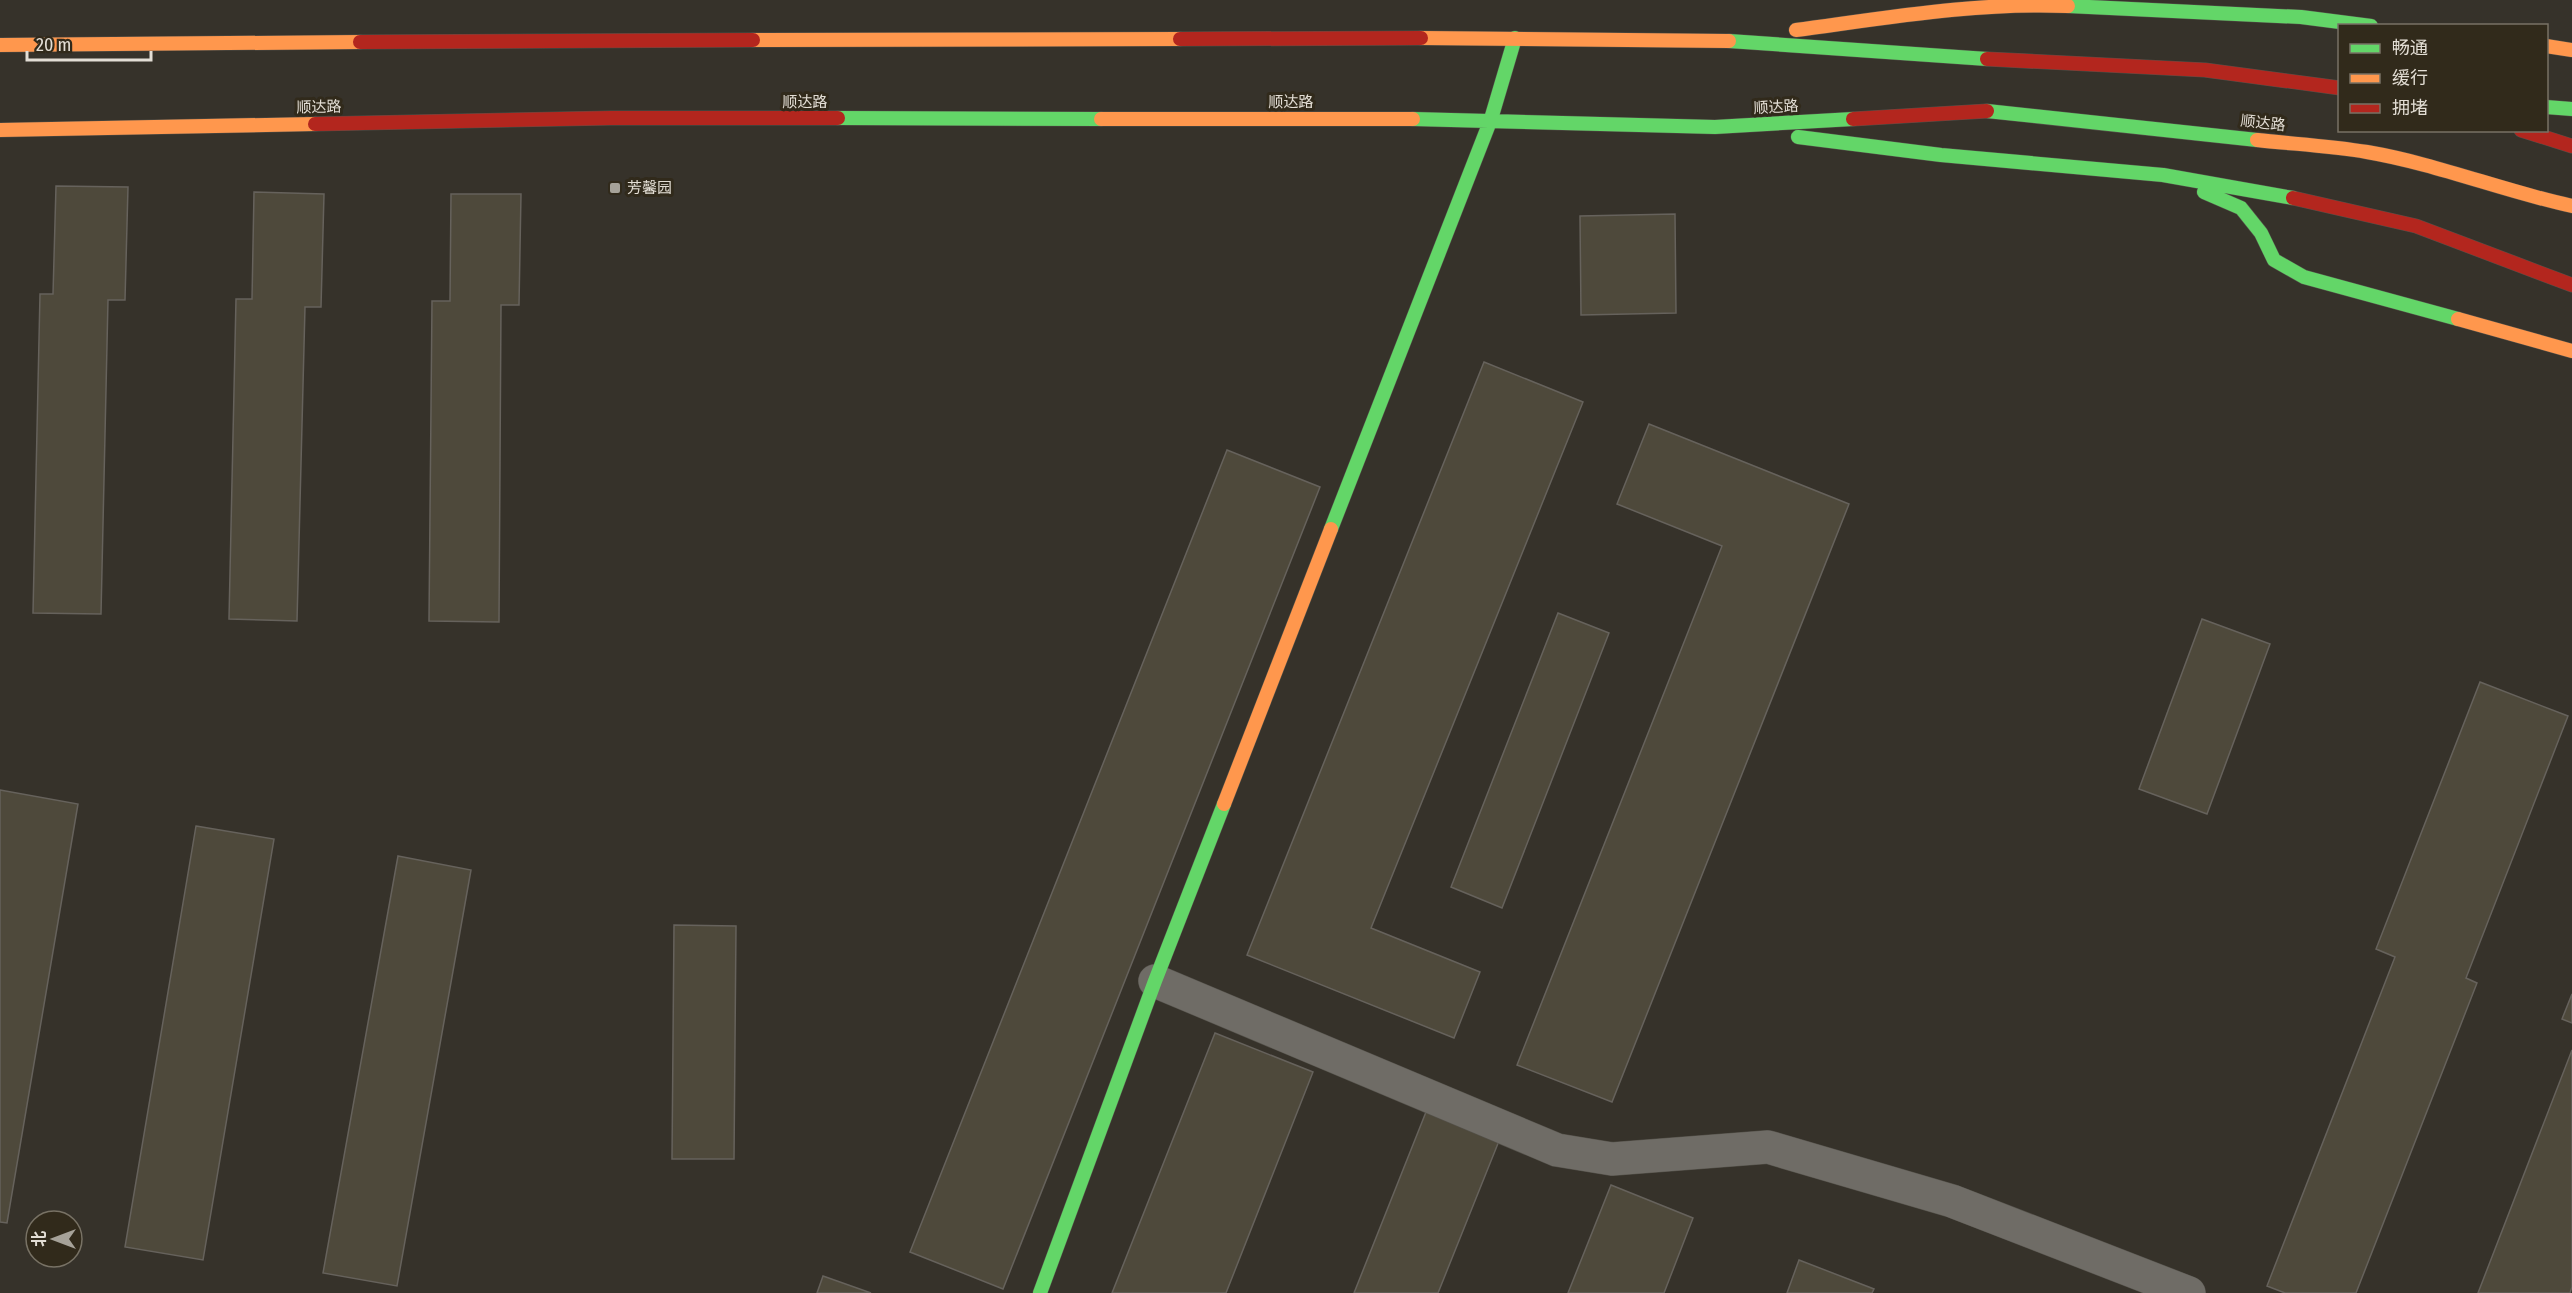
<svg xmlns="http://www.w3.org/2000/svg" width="2572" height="1293" font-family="'Fira Sans Condensed','Noto Sans SC',sans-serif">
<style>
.building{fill:#4e493b;stroke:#66625c;stroke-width:1.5}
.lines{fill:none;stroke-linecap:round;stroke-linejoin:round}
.street-casing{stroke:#54514a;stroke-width:34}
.fast-casing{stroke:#54514a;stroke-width:15}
.slow-casing{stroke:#54514a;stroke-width:15}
.jam-casing{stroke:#54514a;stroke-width:15}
.street{stroke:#6f6c66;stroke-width:33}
.fast{stroke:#63d668;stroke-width:14}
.slow{stroke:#ff974d;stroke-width:14}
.jam{stroke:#b3261e;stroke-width:14}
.poi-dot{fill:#a6a299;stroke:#312a1b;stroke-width:2}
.labels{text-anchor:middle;stroke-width:6;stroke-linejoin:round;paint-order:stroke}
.street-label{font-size:15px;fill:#e3ded5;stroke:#312a1b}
.poi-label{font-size:15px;fill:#e3ded5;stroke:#312a1b;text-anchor:start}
</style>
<rect width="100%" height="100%" fill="#36322a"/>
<!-- building -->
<path class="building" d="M56,186l72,1 -3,113h-17l-7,314 -68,-1 7,-319h13z
M254,192l70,2 -3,113h-16l-8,314 -68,-2 7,-320h16z
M451,194h70l-2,111h-18l-2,317 -70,-1 3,-320h18z
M1675,214l1,99 -95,2 -1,-99z
M1484,362l99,40 -212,526 109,44 -26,66 -207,-83z
M1649,424l200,80 -237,598 -95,-37 205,-519 -105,-42z
M1227,450l93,37 -317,802 -93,-37z
M1558,613l51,20 -107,275 -51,-21z
M2202,619l68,25 -63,170 -68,-25z
M2480,682l88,34 -102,262 11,5 -121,310h-71l-18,-7 128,-329 -19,-8z
M0,790l78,14 -71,419 -7,-1z
M196,826l78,13 -71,421 -78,-13z
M398,856l73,14 -74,416 -74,-13z
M674,925l62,1 -2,233h-62z
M2572,994v29l-10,-4z
M1215,1033l98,39 -87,221h-114z
M2572,1050v237l-2,6h-92z
M1426,1112l73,29 -61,152h-84z
M1611,1185l82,33 -29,75h-96z
M1799,1260l75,29 -2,4h-85z
M823,1276l48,17h-54z"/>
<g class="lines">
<defs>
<path id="street" d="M1155,981l402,169 55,9 156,-12 184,54 237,92"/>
<path id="fast" d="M2068,6l233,11 70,9
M1729,41l258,18
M2546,107l26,2
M1987,111l270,29
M838,118l263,1
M1413,119l302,8 138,-8
M1798,137l143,18 222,20 130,23
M2204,192l37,16 20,25 13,27 30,17 154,42
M1331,529l160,-410 24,-81
M1040,1293l115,-312 69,-177"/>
<path id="slow" d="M1796,30c90,-12 181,-28 272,-24
M1421,38l308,3
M753,40l427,-1
M0,45l360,-3
M2546,46l26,4
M1101,119h312
M0,130l315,-6
M2257,140c36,4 74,6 110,12 70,12 136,39 205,54
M2458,319l114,32
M1224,804l107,-275"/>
<path id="jam" d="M1180,39l241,-1
M360,42l393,-2
M1987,59l218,11 135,18
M1853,119l134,-8
M315,124l296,-6h227
M2521,130l51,16
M2293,198l123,28 156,59"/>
</defs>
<!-- street casing -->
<use href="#street" class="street-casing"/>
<!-- fast casing -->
<use href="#fast" class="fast-casing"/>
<!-- slow casing -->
<use href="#slow" class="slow-casing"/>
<!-- jam casing -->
<use href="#jam" class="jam-casing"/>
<!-- street -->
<use href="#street" class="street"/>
<!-- fast -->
<use href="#fast" class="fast"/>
<!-- slow -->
<use href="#slow" class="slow"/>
<!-- jam -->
<use href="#jam" class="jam"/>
</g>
<!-- markers -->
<rect class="poi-dot" x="609" y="182" width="12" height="12" rx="3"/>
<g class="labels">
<!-- street labels -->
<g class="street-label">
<text x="805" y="107">顺达路</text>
<text x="1291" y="107">顺达路</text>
<text transform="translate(319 107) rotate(-1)" y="5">顺达路</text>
<text transform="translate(1776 107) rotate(-3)" y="5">顺达路</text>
<text transform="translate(2263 123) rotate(6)" y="5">顺达路</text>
</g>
<!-- poi labels -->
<g class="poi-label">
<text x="627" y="193">芳馨园</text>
</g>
</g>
<!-- legend -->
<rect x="2338" y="24" width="210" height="108" fill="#312a1b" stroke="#787265" stroke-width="1.5"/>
<rect x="2350" y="44" width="30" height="9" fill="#63d668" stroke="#787265" stroke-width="1.5"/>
<text x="2392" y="54" font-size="18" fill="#e3ded5">畅通</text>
<rect x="2350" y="74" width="30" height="9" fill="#ff974d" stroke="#787265" stroke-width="1.5"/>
<text x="2392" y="84" font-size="18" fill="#e3ded5">缓行</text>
<rect x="2350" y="104" width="30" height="9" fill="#b3261e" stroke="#787265" stroke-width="1.5"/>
<text x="2392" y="114" font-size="18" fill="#e3ded5">拥堵</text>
<!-- north arrow -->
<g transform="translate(54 1239) rotate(270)"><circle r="28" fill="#312a1b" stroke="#787265" stroke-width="1.5"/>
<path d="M0-4.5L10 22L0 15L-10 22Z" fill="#a6a299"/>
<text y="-9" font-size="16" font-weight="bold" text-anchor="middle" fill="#e3ded5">北</text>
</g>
<!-- scale -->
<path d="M27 51v9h124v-9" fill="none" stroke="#e3ded5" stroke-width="3"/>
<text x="36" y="51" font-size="18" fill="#e3ded5" stroke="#312a1b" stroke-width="4.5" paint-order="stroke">20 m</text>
</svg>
